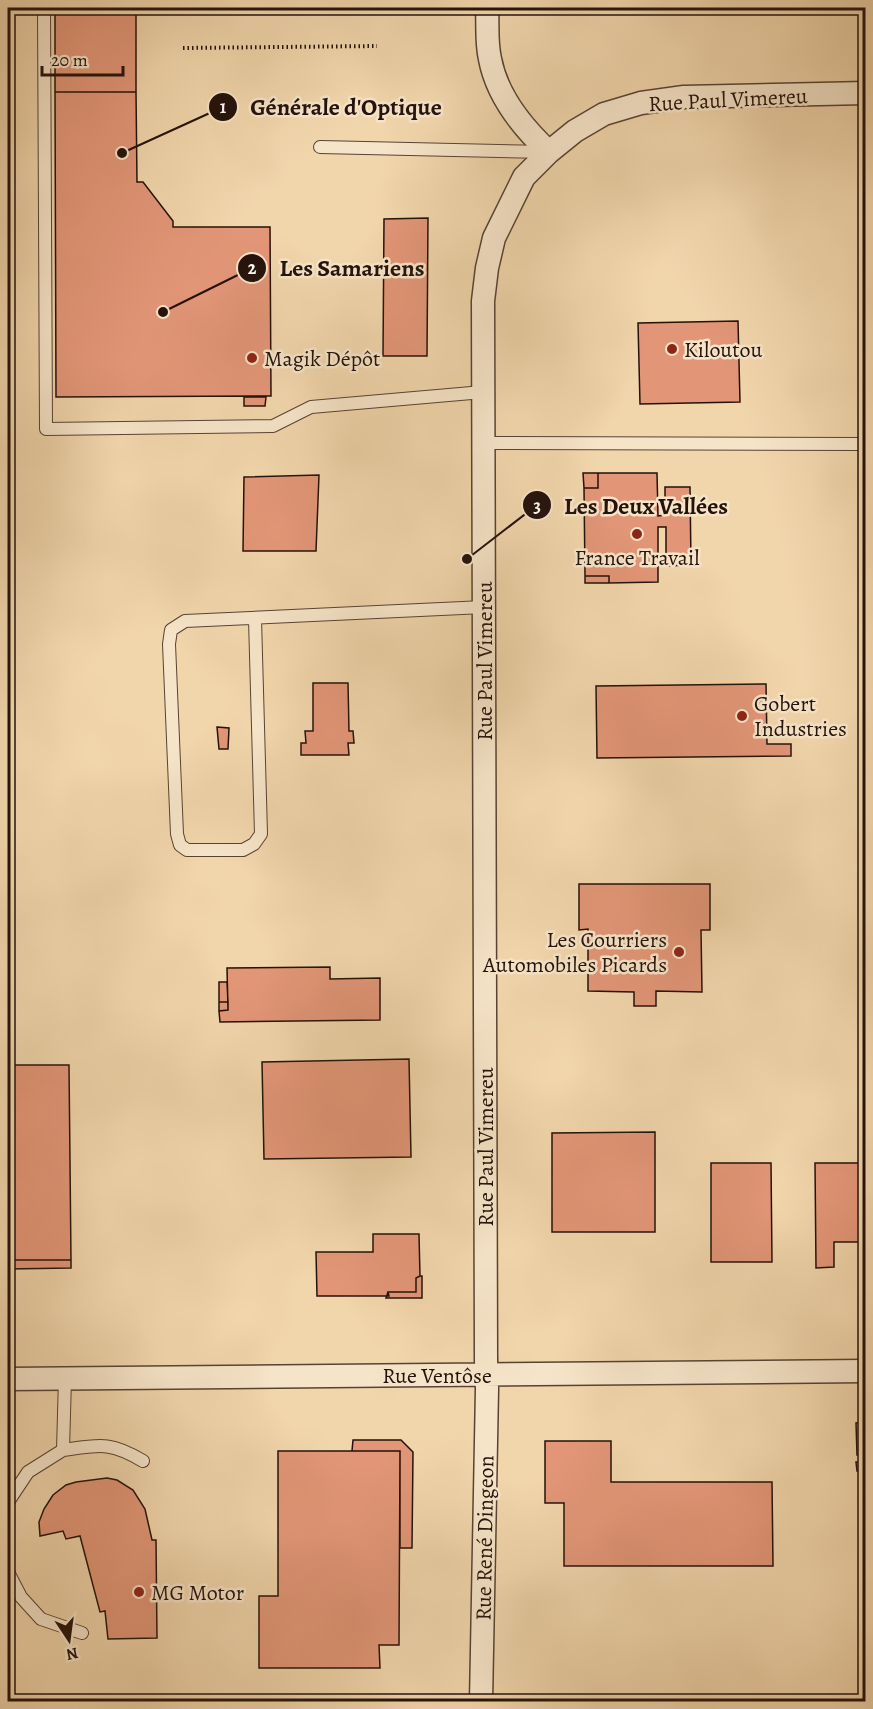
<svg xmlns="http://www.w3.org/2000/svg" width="873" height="1709" font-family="Alegreya,serif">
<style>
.building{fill:#e29677;stroke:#24120b;stroke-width:1.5}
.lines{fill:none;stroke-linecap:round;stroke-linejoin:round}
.lane-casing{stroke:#574333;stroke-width:14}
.street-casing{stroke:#574333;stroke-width:25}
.path{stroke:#24120b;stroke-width:4;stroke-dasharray:1.5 3;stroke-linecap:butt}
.lane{stroke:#f6e4c8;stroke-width:12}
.street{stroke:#f6e4c8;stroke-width:22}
.poi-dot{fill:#8f2418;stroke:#f6e4c8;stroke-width:2}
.labels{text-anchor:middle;stroke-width:5;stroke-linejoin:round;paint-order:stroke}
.street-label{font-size:22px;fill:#24120b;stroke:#f6e4c8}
.poi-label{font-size:22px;fill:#24120b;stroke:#f6e4c8;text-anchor:start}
.leader{fill:none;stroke:#24120b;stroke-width:2}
.callout-dot{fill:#24120b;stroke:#f6e4c8;stroke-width:2}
.mark-label{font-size:18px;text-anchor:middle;font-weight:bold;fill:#fff}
.callout-label{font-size:24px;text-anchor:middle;font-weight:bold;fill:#24120b;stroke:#f6e4c8;stroke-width:5;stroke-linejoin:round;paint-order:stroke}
</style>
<rect width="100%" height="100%" fill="#f1d5ab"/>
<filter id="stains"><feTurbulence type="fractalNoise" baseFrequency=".00333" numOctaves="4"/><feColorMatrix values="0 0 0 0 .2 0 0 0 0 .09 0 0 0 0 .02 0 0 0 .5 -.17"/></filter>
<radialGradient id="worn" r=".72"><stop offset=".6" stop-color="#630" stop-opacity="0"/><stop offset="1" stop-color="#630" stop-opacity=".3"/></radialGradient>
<!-- building -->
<path class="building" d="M55,8h81v84h-81z
M55,92h81l1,90h6l30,39v6h97l1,169 -215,1z
M428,218l-1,138h-44l1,-137z
M738,321l2,81 -100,2 -2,-81z
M244,397h22l-1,9h-21z
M583,473h15v15h-14z
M598,473h59l1,43 7,-1v-28h25l1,78 -25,1v-39h-8v55l-49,1v-7h-24l-1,-88h14z
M319,475l-3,76h-73l1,-74z
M585,576h24v7h-24z
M313,683h35l1,48h4l1,12h-6l1,12h-48v-12h5l-1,-12h8z
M766,684l1,60h24v12l-194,2 -1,-72z
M217,727l12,1 -1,21h-9z
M579,884h131v46h-9l1,62 -46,-1v15h-22v-14l-46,-1v-62l-9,1z
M330,967v12l50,-1v42l-160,2 -1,-11 9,-1 -1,-42z
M219,982h8l1,20h-9z
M219,1002h9v8l-9,1z
M409,1059l2,98 -147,2 -2,-97z
M8,1065h61l2,195h-63z
M655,1132v100h-103v-99z
M711,1163h60l1,99h-61z
M815,1163h51v79h-32v25l-18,1z
M373,1234h46l1,42 -4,2v14h-28l1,4h-72l-1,-44h57z
M8,1260h63v8l-63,1z
M420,1276h2v22h-36l2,-6h28v-14z
M866,1422v33h-9l-1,-32z
M353,1440h48l12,12 -1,96h-12v-97h-48z
M545,1441h66v41h161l1,84h-209v-63h-19z
M278,1451h122l-1,194h-20l1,23h-121v-72h19z
M856,1462h10v9h-9z
M107,1478l10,2 16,10 12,19 7,31h4l1,98 -49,1 -3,-28 -5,1 -20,-76 -14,3 -3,-8 -23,5 -1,-14 5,-13 9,-14 13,-10 10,-3z
M866,1556v12l-7,1v-12z"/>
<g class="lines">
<defs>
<path id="lane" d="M44,8l2,421 227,-3 38,-19 172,-15
M320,147l227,5
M484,443l382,1
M255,619l6,215 -7,10 -11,6h-56l-7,-5 -3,-11 -8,-190 2,-14 14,-9 299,-14
M63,1450c36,-5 47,-9 80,11
M8,1502l20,-30 35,-22 2,-72
M8,1572l13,25 20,22 41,14"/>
<path id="street" d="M487,8c1,16 -1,34 3,51 7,37 32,68 59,93
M8,1379l858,-8
M481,1702l6,-313 -1,-29 -3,-1059 4,-33 7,-30 30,-61 25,-25 26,-21 29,-17 37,-11 43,-6 182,-4"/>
</defs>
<!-- lane casing -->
<use href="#lane" class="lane-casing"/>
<!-- street casing -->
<use href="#street" class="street-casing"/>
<!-- path -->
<path class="path" d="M183,48l194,-2"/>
<!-- lane -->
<use href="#lane" class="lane"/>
<!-- street -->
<use href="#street" class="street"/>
</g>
<!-- markers -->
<g class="poi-dot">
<circle cx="672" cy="349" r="6"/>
<circle cx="252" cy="358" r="6"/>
<circle cx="637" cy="534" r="6"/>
<circle cx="742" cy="716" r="6"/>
<circle cx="679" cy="952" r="6"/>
<circle cx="139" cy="1592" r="6"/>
</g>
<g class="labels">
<!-- street labels -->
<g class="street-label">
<text transform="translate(728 99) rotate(-3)" y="8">Rue Paul Vimereu</text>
<text transform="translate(484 661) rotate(-90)" y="8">Rue Paul Vimereu</text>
<text transform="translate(485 1147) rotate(-90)" y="8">Rue Paul Vimereu</text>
<text x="437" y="1383">Rue Ventôse</text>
<text transform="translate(484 1538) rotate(-89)" y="8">Rue René Dingeon</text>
</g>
<!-- poi labels -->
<g class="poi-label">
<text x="684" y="357">Kiloutou</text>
<text x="264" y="366">Magik Dépôt</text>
<text x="637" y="565" text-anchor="middle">France Travail</text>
<text x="754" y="711">Gobert<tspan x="754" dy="25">Industries</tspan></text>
<text x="667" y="947" text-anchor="end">Les Courriers<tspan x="667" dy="25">Automobiles Picards</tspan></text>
<text x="151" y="1600">MG Motor</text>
</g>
</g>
<!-- callouts -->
<path class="leader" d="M122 153L223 107M163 312L252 268M467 559L537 505"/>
<g class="callout-dot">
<circle cx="122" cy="153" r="6"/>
<circle cx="163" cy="312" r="6"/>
<circle cx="467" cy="559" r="6"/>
<circle cx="223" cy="107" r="15"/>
<circle cx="252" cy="268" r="15"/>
<circle cx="537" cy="505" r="15"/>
</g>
<g class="mark-label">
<text x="223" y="113">1</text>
<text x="252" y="274">2</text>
<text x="537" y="512">3</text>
</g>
<g class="callout-label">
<text x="346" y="115">Générale d'Optique</text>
<text x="352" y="276">Les Samariens</text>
<text x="646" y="514">Les Deux Vallées</text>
</g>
<!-- margin -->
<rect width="873" height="1709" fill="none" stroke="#f1d5ab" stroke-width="30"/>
<rect x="9" y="9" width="855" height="1691" fill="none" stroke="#24120b" stroke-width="3"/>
<rect x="15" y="15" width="843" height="1679" fill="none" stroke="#24120b" stroke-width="1.5"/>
<!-- north arrow -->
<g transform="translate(69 1640) rotate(167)" stroke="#f6e4c8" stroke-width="4.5" paint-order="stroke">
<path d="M0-4.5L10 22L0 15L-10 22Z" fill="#24120b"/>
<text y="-9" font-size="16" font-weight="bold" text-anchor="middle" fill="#24120b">N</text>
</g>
<!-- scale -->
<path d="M42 66v9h81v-9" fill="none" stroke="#24120b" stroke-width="3"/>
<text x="51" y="66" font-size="18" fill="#24120b" stroke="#f6e4c8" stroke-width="4.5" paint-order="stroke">20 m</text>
<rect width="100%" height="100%" filter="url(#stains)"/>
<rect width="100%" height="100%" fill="url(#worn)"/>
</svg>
